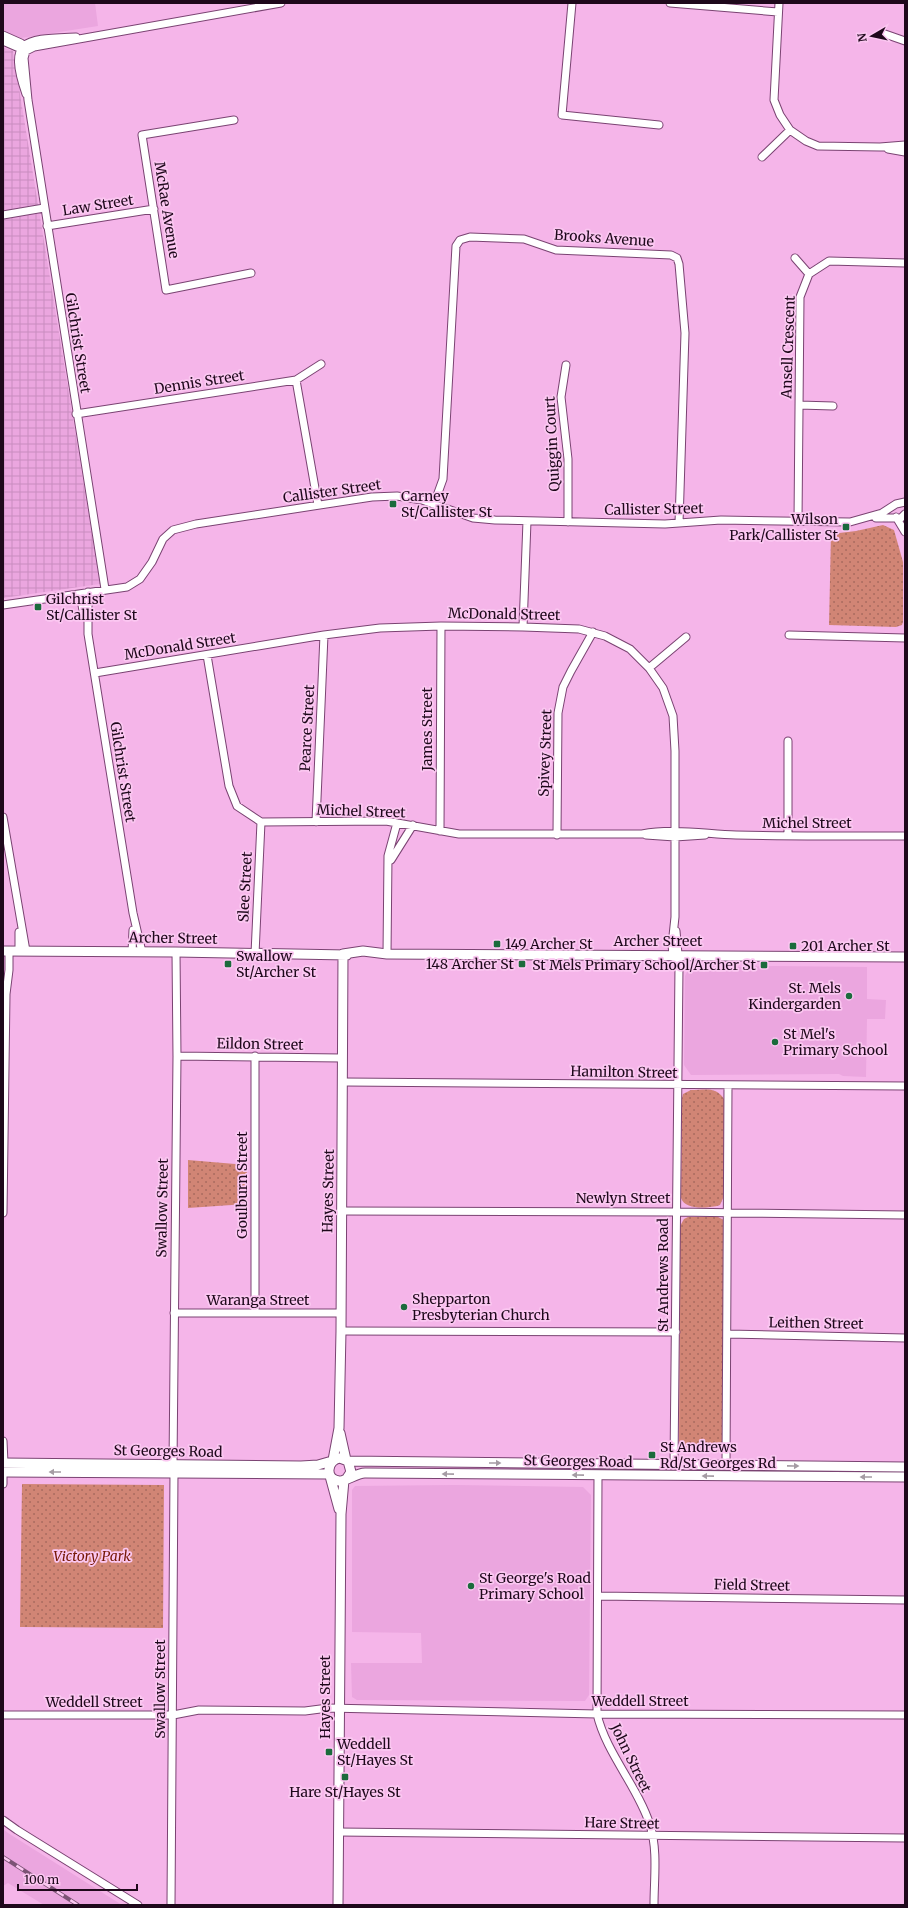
<svg xmlns="http://www.w3.org/2000/svg" width="908" height="1908" font-family="Merriweather,serif">
<style>
.built{fill:#eba6df}
.industrial{fill:url(#industrial-grid)}
.park{fill:url(#park-dots)}
.lines{fill:none;stroke-linecap:round;stroke-linejoin:round}
.street-casing{stroke:#7a4372;stroke-width:9}
.secondary-casing{stroke:#7a4372;stroke-width:11}
.street{stroke:#fff;stroke-width:7}
.secondary{stroke:#fff;stroke-width:9}
.rail-casing{stroke:#7c5375;stroke-width:4}
.rail{stroke:#fbc7f1;stroke-width:2.5;stroke-dasharray:8;stroke-linecap:butt}
.oneway{fill:#a59ca4}
.poi-dot{fill:#1b6b3c;stroke:#fbc7f1;stroke-width:1.5}
.labels{text-anchor:middle;stroke-width:3.5;stroke-linejoin:round;paint-order:stroke}
.street-label{font-size:14px;fill:#1e081b;stroke:#fbc7f1}
.poi-label{font-size:14px;fill:#1e081b;stroke:#fbc7f1;text-anchor:start}
.park-label{font-size:14px;font-style:italic;fill:#751805;stroke:#fbc7f1}
</style>
<defs>
<pattern id="industrial-grid" width="8" height="8" patternUnits="userSpaceOnUse"><rect width="8" height="8" fill="#eba6df"/><path d="M0 4h8M4 0v8" fill="none" stroke="#c98dbf"/></pattern>
<pattern id="park-dots" width="8" height="8" patternUnits="userSpaceOnUse"><rect width="8" height="8" fill="#d18575"/><path d="M2 2h.1M6 6h.1" fill="none" stroke="#a96b5f" stroke-width="1.8" stroke-linecap="round"/></pattern>
</defs>
<rect width="100%" height="100%" fill="#f5b5e9"/>
<!-- built -->
<path class="built" d="M3,3h92l3,23 -77,12 -18,-7z
M774,966l93,1v32l19,1 -1,19h-18l-1,58 -23,-1 -4,-2 -148,1 -7,-10 1,-89 4,-8z
M454,1485l129,2 8,8 -2,200 -4,6 -228,-1 -5,-3 -1,-34h71l-1,-30 -69,-1v-142l3,-4z
M3,1829l5,4 114,72h-78l-36,-22 -5,3z"/>
<!-- industrial -->
<path class="industrial" d="M3,47l10,4 87,533 -97,14z"/>
<!-- park -->
<path class="park" d="M883,525l11,5 9,32v60l-1,3 -6,2 -67,-2 2,-91 25,-3z
M691,1090c14,0 25,-4 33,9v97l-4,9 -3,1c-11,2 -32,4 -36,-8l1,-100 1,-4z
M188,1160l59,5 -1,39 -58,4z
M688,1217h30l6,3v4l-1,224 -2,4h-41l-1,-3 1,-223 4,-7z
M22,1484l142,1 -1,143 -143,-1z"/>
<g class="lines">
<defs>
<path id="street" d="M572,3l-10,112 97,10
M670,3l108,9
M779,3l-5,97 6,15 10,15 16,11 12,5 62,1 25,-2
M885,34l20,7
M3,35l18,8 4,5
M3,41l23,10 8,-4 247,-44
M26,51l-2,7 4,42 77,489
M26,94c-20,-57 1,-55 50,-57
M234,120l-92,15 24,155 85,-17
M888,149l17,3
M762,157l28,-27
M3,215l41,-7
M47,226l107,-17
M795,258l14,16
M566,365l-5,32 7,62v63
M296,380l22,125
M799,405l34,1
M76,414l220,-34 25,-16
M434,504l9,-25 13,-233 4,-6 10,-3 54,2 32,11 115,5 6,3 2,6 6,69 -6,190
M896,517l9,15
M876,518h25l4,-4
M798,521l2,-224 9,-23 20,-13 76,2
M88,592v42l45,279 9,39
M80,594l4,22
M3,605l124,-18 13,-8 12,-17 11,-23 10,-9 23,-6 176,-27 25,-1 25,4 51,18 22,2 170,4 56,-4 129,2 32,-9 14,-9 9,-2
M523,627l4,-106
M789,635l116,3
M207,655l22,131 8,20 24,16 125,-1 73,13h183c31,-6 63,0 94,1 56,1 113,1 169,1
M649,668l37,-31
M95,673l229,-38 56,-7 61,-2 82,1 56,2 26,7 25,13 19,19 14,20 10,28 2,35v166l-3,28 1,10 6,10
M788,741v95
M3,817l23,134
M316,822l8,-187
M440,831l1,-205
M557,835l1,-122 5,-26 8,-16 22,-39
M646,835l29,2 30,-2
M391,860l22,-35
M19,951v-19
M132,952l1,-22
M255,954l6,-132
M387,954l1,-98 9,-33
M177,1056l165,2
M255,1056v257
M344,1082l561,4
M341,1211l335,1 229,3
M3,1213l3,-219 3,-24v-19
M174,1313h167
M341,1331l335,1
M727,1334l178,4
M3,1441l1,22
M173,1465l4,-409 -1,-104
M674,1465l5,-499 -3,-35
M726,1465l2,-380
M598,1475l-1,239c9,39 41,73 53,111 8,25 4,54 4,80
M3,1484v-12
M598,1596l307,4
M3,1715h170l26,-5 106,1 23,-3 269,6 308,1
M3,1820l14,10 121,75
M338,1832l567,6
M171,1905l3,-433"/>
<path id="secondary" d="M3,951l173,1 171,3
M343,954l20,-3 24,3 518,3
M340,1433l6,27
M333,1460l6,-32 2,-97 2,-377
M348,1461l557,6
M3,1463l298,3 17,-1 14,-4
M3,1472l326,2
M330,1476l9,33
M347,1478l4,-6 -3,-11 -8,-3c-13,2 -16,21 -1,23 7,1 17,-8 26,-8l540,4
M338,1905l3,-391 3,-34"/>
</defs>
<!-- street casing -->
<use href="#street" class="street-casing"/>
<!-- secondary casing -->
<use href="#secondary" class="secondary-casing"/>
<!-- street -->
<use href="#street" class="street"/>
<!-- secondary -->
<use href="#secondary" class="secondary"/>
<defs>
<path id="rail" d="M3,1857l75,48"/>
</defs>
<!-- rail casing -->
<use href="#rail" class="rail-casing"/>
<!-- rail -->
<use href="#rail" class="rail"/>
</g>
<!-- one-way arrows -->
<defs><path id="oneway-solid" d="M-6-.8H1V-3.2L6.5 0L1 3.2V.8H-6Z"/></defs>
<g class="oneway">
<use href="#oneway-solid" transform="translate(495 1463)"/>
<use href="#oneway-solid" transform="translate(793 1466) rotate(1)"/>
<use href="#oneway-solid" transform="translate(55 1472) rotate(-180)"/>
<use href="#oneway-solid" transform="translate(448 1474) rotate(-179)"/>
<use href="#oneway-solid" transform="translate(578 1475) rotate(-179)"/>
<use href="#oneway-solid" transform="translate(708 1476) rotate(-179)"/>
<use href="#oneway-solid" transform="translate(866 1477) rotate(-180)"/>
</g>
<!-- markers -->
<g class="poi-dot">
<rect x="389" y="500" width="8" height="8" rx="2"/>
<rect x="842" y="523" width="8" height="8" rx="2"/>
<rect x="34" y="603" width="8" height="8" rx="2"/>
<rect x="493" y="940" width="8" height="8" rx="2"/>
<rect x="789" y="942" width="8" height="8" rx="2"/>
<rect x="224" y="960" width="8" height="8" rx="2"/>
<rect x="518" y="960" width="8" height="8" rx="2"/>
<rect x="760" y="961" width="8" height="8" rx="2"/>
<circle cx="849" cy="996" r="4"/>
<circle cx="775" cy="1042" r="4"/>
<circle cx="404" cy="1307" r="4"/>
<rect x="648" y="1451" width="8" height="8" rx="2"/>
<circle cx="471" cy="1586" r="4"/>
<rect x="325" y="1748" width="8" height="8" rx="2"/>
<rect x="341" y="1773" width="8" height="8" rx="2"/>
</g>
<g class="labels">
<!-- street labels -->
<g class="street-label">
<text transform="translate(98 205) rotate(-9)" y="5">Law Street</text>
<text transform="translate(167 210) rotate(81)" y="5">McRae Avenue</text>
<text transform="translate(604 238) rotate(4)" y="5">Brooks Avenue</text>
<text transform="translate(78 343) rotate(81)" y="5">Gilchrist Street</text>
<text transform="translate(788 347) rotate(-88)" y="5">Ansell Crescent</text>
<text transform="translate(199 382) rotate(-9)" y="5">Dennis Street</text>
<text transform="translate(552 444) rotate(-93)" y="5">Quiggin Court</text>
<text transform="translate(332 491) rotate(-8)" y="5">Callister Street</text>
<text transform="translate(654 509) rotate(-1)" y="5">Callister Street</text>
<text transform="translate(504 614) rotate(1)" y="5">McDonald Street</text>
<text transform="translate(180 646) rotate(-9)" y="5">McDonald Street</text>
<text transform="translate(307 728) rotate(-87)" y="5">Pearce Street</text>
<text transform="translate(427 729) rotate(-90)" y="5">James Street</text>
<text transform="translate(545 753) rotate(-88)" y="5">Spivey Street</text>
<text transform="translate(123 772) rotate(81)" y="5">Gilchrist Street</text>
<text transform="translate(361 811) rotate(2)" y="5">Michel Street</text>
<text x="807" y="828">Michel Street</text>
<text transform="translate(245 887) rotate(-87)" y="5">Slee Street</text>
<text transform="translate(173 938) rotate(1)" y="5">Archer Street</text>
<text x="658" y="946">Archer Street</text>
<text transform="translate(260 1044) rotate(1)" y="5">Eildon Street</text>
<text transform="translate(624 1072) rotate(1)" y="5">Hamilton Street</text>
<text transform="translate(242 1185) rotate(-90)" y="5">Goulburn Street</text>
<text transform="translate(328 1191) rotate(-89)" y="5">Hayes Street</text>
<text x="623" y="1203">Newlyn Street</text>
<text transform="translate(162 1208) rotate(-89)" y="5">Swallow Street</text>
<text transform="translate(663 1275) rotate(-90)" y="5">St Andrews Road</text>
<text x="258" y="1305">Waranga Street</text>
<text transform="translate(816 1323) rotate(1)" y="5">Leithen Street</text>
<text transform="translate(168 1451) rotate(1)" y="5">St Georges Road</text>
<text transform="translate(578 1461) rotate(1)" y="5">St Georges Road</text>
<text transform="translate(752 1585) rotate(1)" y="5">Field Street</text>
<text transform="translate(160 1689) rotate(-90)" y="5">Swallow Street</text>
<text transform="translate(325 1697) rotate(-90)" y="5">Hayes Street</text>
<text x="640" y="1706">Weddell Street</text>
<text x="94" y="1707">Weddell Street</text>
<text transform="translate(631 1758) rotate(64)" y="5">John Street</text>
<text transform="translate(622 1823) rotate(1)" y="5">Hare Street</text>
</g>
<!-- poi labels -->
<g class="poi-label">
<text x="401" y="501">Carney<tspan x="401" dy="16">St/Callister St</tspan></text>
<text x="838" y="524" text-anchor="end">Wilson<tspan x="838" dy="16">Park/Callister St</tspan></text>
<text x="46" y="604">Gilchrist<tspan x="46" dy="16">St/Callister St</tspan></text>
<text x="505" y="949">149 Archer St</text>
<text x="801" y="951">201 Archer St</text>
<text x="236" y="961">Swallow<tspan x="236" dy="16">St/Archer St</tspan></text>
<text x="514" y="969" text-anchor="end">148 Archer St</text>
<text x="756" y="970" text-anchor="end">St Mels Primary School/Archer St</text>
<text x="841" y="993" text-anchor="end">St. Mels<tspan x="841" dy="16">Kindergarden</tspan></text>
<text x="783" y="1039">St Mel's<tspan x="783" dy="16">Primary School</tspan></text>
<text x="412" y="1304">Shepparton<tspan x="412" dy="16">Presbyterian Church</tspan></text>
<text x="660" y="1452">St Andrews<tspan x="660" dy="16">Rd/St Georges Rd</tspan></text>
<text x="479" y="1583">St George's Road<tspan x="479" dy="16">Primary School</tspan></text>
<text x="337" y="1749">Weddell<tspan x="337" dy="16">St/Hayes St</tspan></text>
<text x="345" y="1797" text-anchor="middle">Hare St/Hayes St</text>
</g>
<!-- park labels -->
<g class="park-label">
<text x="92" y="1561">Victory Park</text>
</g>
</g>
<!-- border -->
<rect width="908" height="1908" fill="none" stroke="#1e081b" stroke-width="8"/>
<!-- north arrow -->
<g transform="translate(872 36) rotate(261)" stroke="#fbc7f1" stroke-width="3" paint-order="stroke">
<path d="M0-3L7 15L0 10L-7 15Z" fill="#1e081b"/>
<text y="-6" font-size="11" font-weight="bold" text-anchor="middle" fill="#1e081b">N</text>
</g>
<!-- scale -->
<path d="M18 1884v6h119v-6" fill="none" stroke="#1e081b" stroke-width="2"/>
<text x="24" y="1884" font-size="12" fill="#1e081b" stroke="#fbc7f1" stroke-width="3" paint-order="stroke">100 m</text>
</svg>
